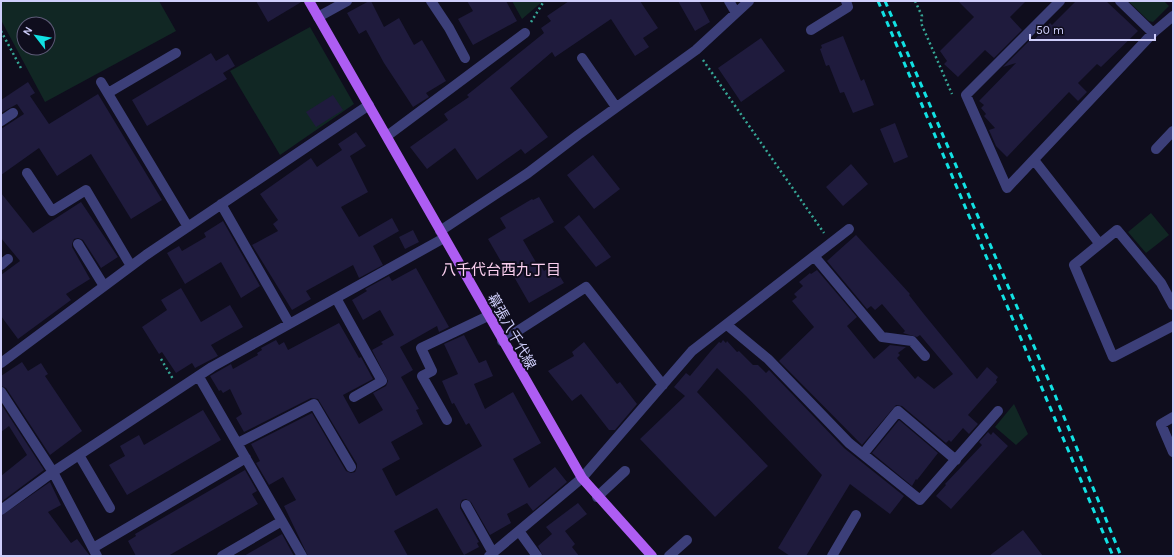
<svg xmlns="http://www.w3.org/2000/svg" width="1174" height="557" font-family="Karla,'Noto Sans JP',sans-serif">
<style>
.green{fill:#112724;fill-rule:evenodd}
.building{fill:#1f1b3d}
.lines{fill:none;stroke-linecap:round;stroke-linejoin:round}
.path{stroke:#36a796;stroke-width:2.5;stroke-dasharray:2 3;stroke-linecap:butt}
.minor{stroke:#3c3f79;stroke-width:10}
.major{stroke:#ae5df3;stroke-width:10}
.rail{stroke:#11e1e3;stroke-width:3;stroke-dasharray:6 5;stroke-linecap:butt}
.labels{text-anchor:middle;stroke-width:4;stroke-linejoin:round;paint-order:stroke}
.street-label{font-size:14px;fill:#cfcefb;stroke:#0f0d1d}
.neighbourhood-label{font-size:15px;fill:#fbcfef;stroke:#0f0d1d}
</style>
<rect width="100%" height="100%" fill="#0f0d1d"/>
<!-- green -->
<path class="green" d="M1,1h158l17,30 -131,71 -44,-82zM24,24h24v24h-24z
M512,1h31l-21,18z
M1128,1h36l5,5 -16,16 -4,-1z
M310,27l44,77 -74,51 -50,-84z
M1151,213l18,22 -23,18 -18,-21z
M1014,404l14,30 -12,11 -21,-18z"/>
<!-- building -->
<path class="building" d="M256,1h47l-35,21z
M369,1h2l13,26 15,-9 15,27 8,-5 24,41 -20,12 3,4 -16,10 -29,-44 -18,-33 -7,4 -12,-21z
M467,1h39l11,20 -44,24 -15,-26 15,-8z
M569,1h71l18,27 -15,10 6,9 -14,9 -24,-37 -56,38 -3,-5 -42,36 38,49 -23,17 -4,-5 -44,31 -22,-32 -28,21 -17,-22 38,-27 -4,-6 25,-17 -2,-2 77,-62 -3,-5 10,-7 -4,-5z
M678,1h21l11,21 -15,9z
M958,1h68l-16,16 12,13 -28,28 -9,-8 -27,27 -14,-13 3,-3 -7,-10 34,-34z
M1076,1h30l32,30 -37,36 -4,-3 -19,19 9,9 -9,9 -9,-9 -62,65 -11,-11 -7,-16 6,-2 -11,-12 2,-2 -5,-6 3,-3 -5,-4 37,-38 -13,4 28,-28 2,2 17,-18 2,2z
M843,36l18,45 3,-2 10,26 -21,8 -9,-21 -4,1 -11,-28 -3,1 -6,-17 2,-1 -1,-3z
M761,38l24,33 -44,31 -23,-34z
M211,53l5,8 12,-7 7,12 -12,7 4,6 -80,47 -15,-26z
M28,82l7,11 -5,3 19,28 49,-30 64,106 -31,19 -40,-65 -34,22 -18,-28 -38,27v-46l23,-15 -7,-10 -16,9v-13z
M333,95l10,15 -27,17 -10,-15z
M895,123l13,34 -14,6 -14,-34z
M356,132l10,14 -16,10 18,36 -27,15 18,30 33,-19 7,13 -26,15 10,19 -24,13 -6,-13 -47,26 5,8 -19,11 -40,-65 26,-14 -5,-7 5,-4 -18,-26 51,-36 6,9 25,-17 -4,-6z
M593,155l27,34 -26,20 -27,-34z
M851,164l17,20 -25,22 -17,-19z
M1,193l32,40 48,-31 37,55 -17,11 -18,-28 -5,-2 -4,1 -2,5v3l18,32 -24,15 5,6 -53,39 -17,-23v-41l19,-14 -19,-23z
M539,197l15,25 -31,18 14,24 2,-1 5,8 9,-6 11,18 -35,20 -16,-28 -3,2 -22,-38 18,-11 -6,-10 32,-19 1,1z
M579,215l32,42 -15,10 -32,-40z
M223,221l37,65 -19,12 -20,-36 -36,22 -18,-31 12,-7 3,5 24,-14 -2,-4z
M413,230l6,12 -14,7 -6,-12z
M856,235l54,59 -1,1 14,18 54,66 10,-12 11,10 -2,3 1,2 -29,33 10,9 -9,10 -6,-6 -12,14 -2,-2 -3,3 -44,-37 -6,-1 -34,40 -83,-84 35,-34 -22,-26 5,-4 -3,-3 9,-8 -4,-4 11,-9 1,1 6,-4 40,47 -10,9 27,33 16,-14 16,2 -8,6 2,2 -3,3 18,21 3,-3 16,13 19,-15 -33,-39 -3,2 -14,-4 2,-2 -23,-27 -7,6 -4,-4 -4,3 -40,-48z
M416,268l33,59 -10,5 -2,-6 -37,21 13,23 -12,7 18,32 -3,1 7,14 -32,18 9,17 -18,10 14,27 86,-50 -13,-23 -3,2 -12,-22 -2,1 -10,-23 16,-7 -14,-30 20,-9 15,28 7,-3 7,16 -19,8 11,25 28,-17 28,51 -28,16 16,29 26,-21 12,15 -34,29 -6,-8 -20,11 4,9 -21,12 -19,-33 -5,-3 -4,1 -2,5v3l19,34 -2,1 2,4 -15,8 -27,-47 -43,23 14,25h-100l-24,-50 12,-6 -13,-23 -14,8 -13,-22 4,-2 -9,-17 61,-31 34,58 5,2 4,-1 2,-5v-3l-39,-65 -7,-1 -67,34 -8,-14 6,-4 -12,-25 -7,4 -2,-3 -2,1 -9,-15 21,-12 2,5 25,-14 -1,-2 5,-3 -1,-2 15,-8 3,5 5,-3 4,8 51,-27 20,35 2,-1 12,22 -30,16 16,29 24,-14 -10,-17 13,-7 2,-5 -16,-31 11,-6 -2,-2 13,-7 -14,-25 -17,10 -11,-20 15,-9 -2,-2 24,-13 3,5z
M181,288l20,34 29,-17 13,22 -32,18 7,11 -23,12 -3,-5 -16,10 -14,-21 -3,2 -17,-27 25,-17 -6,-10z
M723,340l3,3 1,-2 10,11 2,-1 14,14h5l8,8 3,-3 75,78 60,48 -14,18 -40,-30 -44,72h-16l-12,-8 44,-73 -76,-79 -29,-28 -20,24 71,74 -53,51 -75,-78 45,-43 -11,-9 12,-14 4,3 20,-24 9,-10 2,1z
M584,342l33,42 3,-2 17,22 -22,26h-6l-28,-36 -9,7 -24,-30 26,-15 -2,-4z
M22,362l6,9 13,-8 7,11 -3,2 37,55 -32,24 -44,-67 -5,-2v-10z
M1,404l43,66 -43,32v-26l26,-21 -18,-29 -8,6z
M203,410l18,30 -94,55 -18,-30 16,-9 -5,-10 19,-11 5,10z
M899,420l39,33 -21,27 -1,-1 -4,7 -40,-33z
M988,432l3,3 2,-3 15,14 -57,63 -15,-13 10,-11 -1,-1 37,-39 -3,-3z
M245,470l12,21 -5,3 6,10 -90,52h-32l-8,-15 8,-5 -1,-2z
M50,482l11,23 -13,7 23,31 6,-4 13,17h-89v-40z
M578,503l9,11 -22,17 10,13 -3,3 7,9h-36l-5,-10 14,-12 -6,-7z
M1023,530l20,26h-54z
M282,534l12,22h-50z"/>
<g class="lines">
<!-- path -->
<path class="path" d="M915,1l7,15 -1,7 31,71
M531,22l13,-21
M1,31l21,39
M703,60l121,173
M161,359l12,20"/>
<!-- minor -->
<path class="minor" d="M431,1l18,27 16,30
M729,1l7,12
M1060,1l-94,94 41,93 146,-155 20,-17
M1120,1l33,32
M318,17l29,-16
M811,30l37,-23 -2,-6
M582,58l34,49
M101,82l87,145
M108,93l68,-40
M1,121l12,-8
M387,136l138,-103
M1156,149l17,-18
M1034,160l65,83
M27,173l25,38 34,-21 45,76
M221,204l68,119
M440,231l88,-58 50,-38 118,-85 53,-49
M78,244l26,42
M814,256l68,81 30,4 13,15
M1,265l7,-6
M336,298l46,83 -28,16
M1173,305l-12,-22 -44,-53 -43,35 39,92 60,-31
M727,325l41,34 81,84 71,57 78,-89
M502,341l84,-54 77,98
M1,363l145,-108 223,-150
M199,377l103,179
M1,392l52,80 44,84
M1173,417l-12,7 12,28
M447,420l-25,-44 10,-5 -11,-23 67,-32
M238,443l76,-39 37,63
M863,454l35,-43 58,49
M79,455l31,53
M597,497l28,-26
M466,505l27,48
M1,510l52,-38 159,-105 232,-129
M519,531l18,25
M93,548l153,-90
M222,556l60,-35
M489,556l93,-78 110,-127 157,-122
M669,556l18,-16
M832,556l24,-41"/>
<!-- major -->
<path class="major" d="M309,1l273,477 70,78"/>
<!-- rail -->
<path class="rail" d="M878,1l235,555
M885,1l170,394 66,161"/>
</g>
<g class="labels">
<!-- street labels -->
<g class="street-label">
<text transform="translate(512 331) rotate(61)" y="5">幕張八千代線</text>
</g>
<!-- neighbourhood labels -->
<g class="neighbourhood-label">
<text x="501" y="275">八千代台西九丁目</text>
</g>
</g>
<!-- border -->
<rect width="1174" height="557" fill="none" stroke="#cfcefb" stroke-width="4"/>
<!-- north arrow -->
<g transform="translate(36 36) rotate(301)"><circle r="19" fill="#0f0d1d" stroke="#5c5a76"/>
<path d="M0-3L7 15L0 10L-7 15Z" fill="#11e1e3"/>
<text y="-6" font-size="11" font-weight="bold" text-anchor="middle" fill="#cfcefb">N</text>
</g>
<!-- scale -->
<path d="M1030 34v6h125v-6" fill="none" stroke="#cfcefb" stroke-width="2"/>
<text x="1036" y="34" font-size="12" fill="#cfcefb" stroke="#0f0d1d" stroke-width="3" paint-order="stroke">50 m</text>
</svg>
